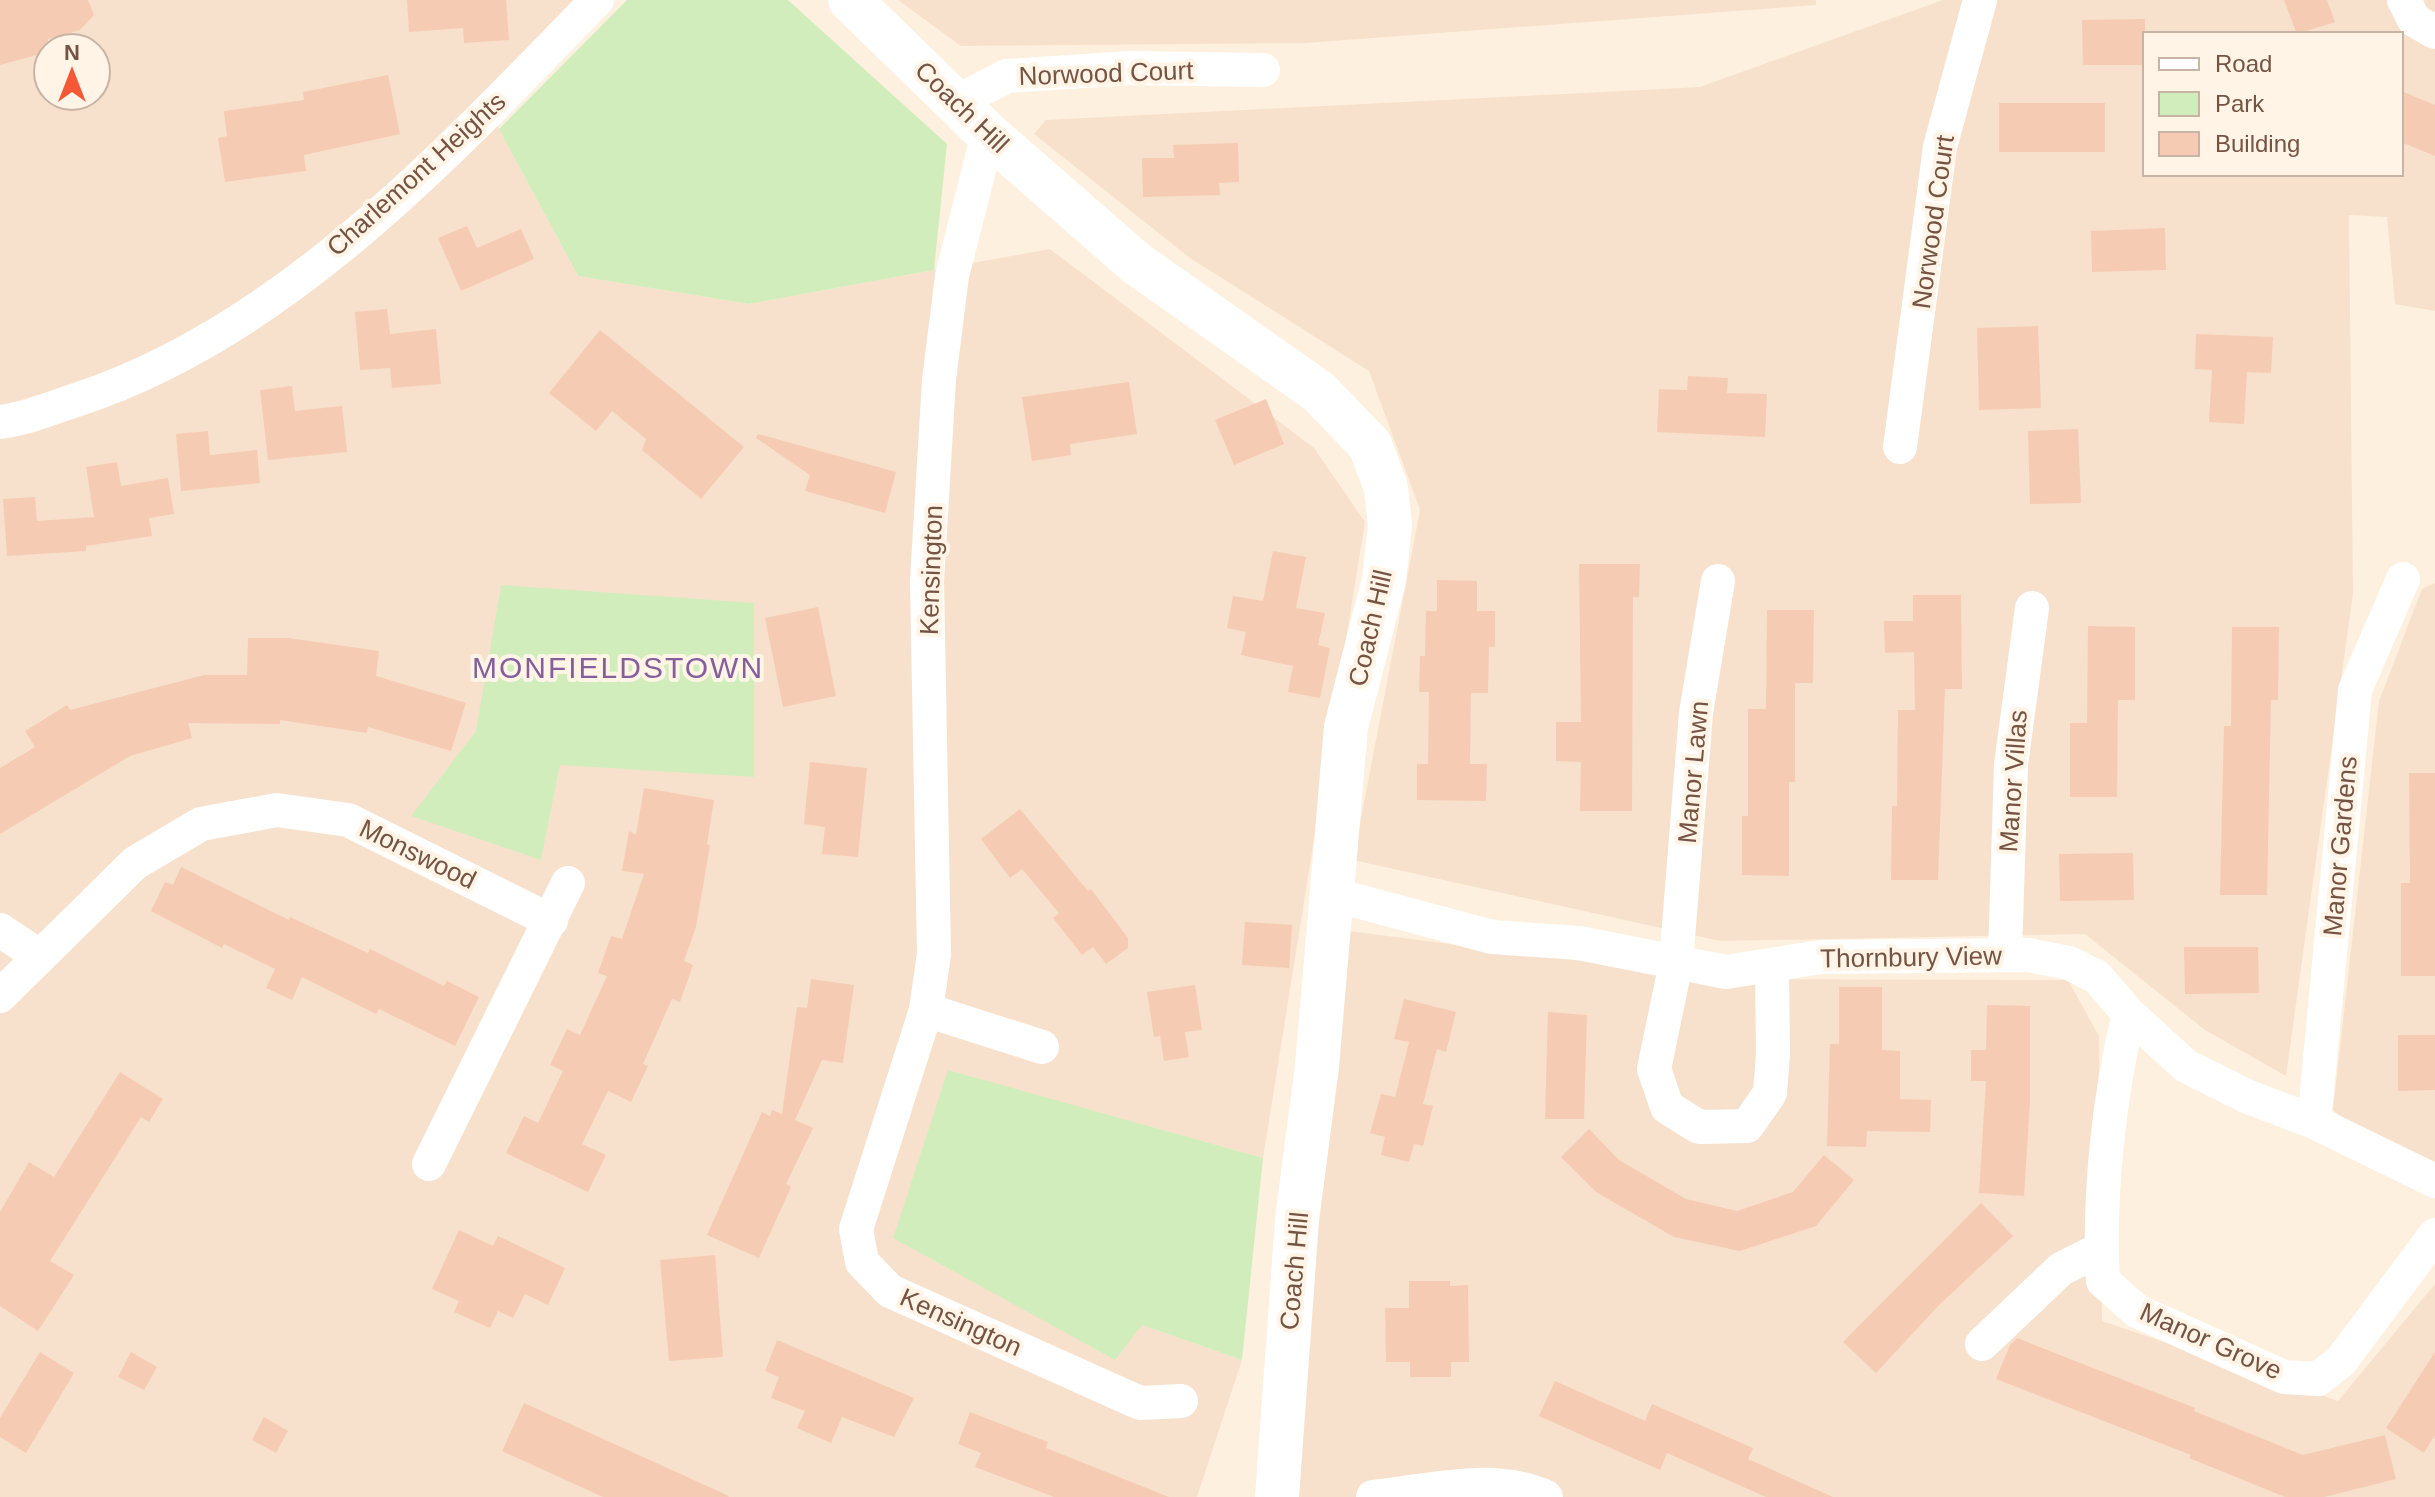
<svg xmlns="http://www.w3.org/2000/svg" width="2435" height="1497" font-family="Arial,sans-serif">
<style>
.residential{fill:#f7e1cc;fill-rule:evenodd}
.green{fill:#d2edbc}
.building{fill:#f6cbb3}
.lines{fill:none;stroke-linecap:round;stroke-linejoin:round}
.street{stroke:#fff;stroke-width:34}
.secondary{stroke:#fff;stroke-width:44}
.labels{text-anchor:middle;stroke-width:8;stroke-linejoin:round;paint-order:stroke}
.street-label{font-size:26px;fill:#765444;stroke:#fff4e6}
.quarter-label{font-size:30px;letter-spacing:2px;fill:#845f9b;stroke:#fff4e6}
</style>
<rect width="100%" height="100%" fill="#fef0de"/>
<!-- residential -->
<path class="residential" d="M0,0h575l-92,99 95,177 171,28 301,-55 264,199 51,74 -102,636 -315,-87 194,254 100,35 -45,137h-1197zM48,48h48v48h-48z
M898,0h918v5l-510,38 -345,3z
M1943,0h492v311l-40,-7 -8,-87 -38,-2 4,379 -67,482 -81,-46 -120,-96 -365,7 -367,-81 67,-350 -51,-139 -179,-113 -156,-124 12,-14 654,-33zM2145,34h256v140h-256z
M2435,583v609l-102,-82 46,-409 43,-112z
M1341,930l382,49 345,1 31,56 3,285 236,80 97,-117v213h-1143z"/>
<!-- green -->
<path class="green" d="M627,0h161l159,144 -13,126 -185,34 -171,-28 -79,-147z
M501,585l253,18v174l-194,-12 -19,95 -130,-44 65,-85z
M948,1070l315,88 -21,202 -100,-35 -27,35 -222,-122z"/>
<!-- building -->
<path class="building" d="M0,0h88l6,15 -14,15 -32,9v13l-48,13z
M407,0h99l3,40 -45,3 -1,-15 -54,4z
M2284,0h43l8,22 -38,12z
M2145,19v46h-62l-1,-45z
M388,75l12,59 -96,21 2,16 -81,11 -7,-44 9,-2 -3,-25 80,-11 -1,-8z
M2401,91l34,14v51l-34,-14z
M1999,103h106v49h-106z
M1238,143l1,39 -20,1 1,12 -77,2 -1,-39h32l-1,-13z
M467,226l10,22 44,-19 13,30 -73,32 -23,-53z
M2165,228l1,42 -74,2 -1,-41z
M387,309l3,25 46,-5 5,55 -49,4 -2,-20 -30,2 -5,-58z
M2038,326l3,82 -62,2 -2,-82z
M600,330l144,117 -43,52 -59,-49 4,-11 -34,-28 -16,20 -47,-38z
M2196,334l77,3 -2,36 -24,-1 -3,52 -35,-2 3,-52 -17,-1z
M1688,376l40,2 -1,15 40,1 -2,43 -108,-5 2,-43 28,1z
M1129,382l8,52 -67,10 1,11 -39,6 -10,-64z
M292,386l3,25 47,-5 5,46 -79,8 -8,-70z
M1266,399l18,45 -50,21 -19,-45z
M2078,429l3,74 -51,1 -2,-73z
M208,431l2,24 47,-5 3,33 -79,8 -5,-57z
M758,434l138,38 -11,41 -80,-22 5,-16 -54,-37z
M117,462l4,24 47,-8 6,36 -25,4 3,18 -66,10v5l-79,5 -4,-57 32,-2 2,24 57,-4 -8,-50z
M1273,551l33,6 -10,51 29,5 -7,32 12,3 -10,50 -32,-6 5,-26 -52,-11 5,-23 -19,-4 6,-32 30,5z
M1579,564h61l-1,33h-6l-1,214h-52l1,-49 -25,-1v-39h25z
M1437,580l40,1v30h18v36h-6l-1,46h-17l-1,71h17l-1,37 -69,-1v-36h11l1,-72h-10l1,-36h5l1,-45h11z
M1913,595h48l1,94h-17l-7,191h-47l1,-74h5l1,-96h17l-1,-58 -29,1 -1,-32h29z
M818,607l18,89 -53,11 -18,-89z
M1767,610h47l-1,73h-18v99h-6v94l-47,-1v-59h6v-107h18z
M2088,626l47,1v73h-17l-1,97h-47v-74h17z
M2232,627h47l-1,73h-7l-4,195h-47l4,-169h7z
M248,638h41l90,13 -3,25 90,27 -15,48 -83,-24 -1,6 -87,-13v4l-92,-1 4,15 -62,18 -130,78v-66l35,-21 -10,-16 42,-26 3,5 134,-35h43z
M810,762l57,6 -9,89 -36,-3 3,-27 -21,-3z
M2409,773h26v203h-34v-93h9z
M644,788l70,12 -7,44 3,1 -14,82 -12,34 9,4 -13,37 -8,-3 -29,65 5,2 -17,36 -23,-11 -26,53 24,11 -18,37 -82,-39 18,-37 14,7 25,-52 -13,-6 17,-36 13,6 27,-59 -9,-3 13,-37 11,3 22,-65 -22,-3 7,-40 7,4z
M1020,809l68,82 3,-2 37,49v10l-22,16 -13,-17 -11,8 -29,-37 6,-5 -37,-44 -12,9 -29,-39z
M2133,853l1,47 -74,1 -1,-47z
M181,867l108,53 1,-3 78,36 2,-4 74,37 3,-5 32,16 -24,49 -76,-37 -3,5 -74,-37 -10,23 -26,-12 9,-19 -51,-25 -2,4 -71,-37 14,-29 8,3z
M1245,922l47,3 -3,43 -47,-3z
M2184,947h74l1,46 -74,1z
M811,979l43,6 -11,78 -21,-3 -27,60 18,8 -27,56 5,3 -32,71 -52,-23 55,-123 8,4 2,-6 10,4 15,-107 10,1z
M1195,985l7,45 -17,2 4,25 -25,4 -4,-25 -6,1 -7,-45z
M1839,987h43v63l18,1v48l31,1 -1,32 -63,-1 -1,16 -39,-1 3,-102h9z
M1404,999l52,13 -10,40 -9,-3 -14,55 10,2 -10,40 -9,-2 -5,18 -28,-7 4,-18 -15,-4 11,-39 14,3 14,-55 -15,-3z
M1987,1005l43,1v96l-6,94 -45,-3 7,-112h-15v-31h15z
M1548,1012l39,3 -3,104h-39z
M2398,1035h37v55l-37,1z
M120,1072l43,27 -14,23 -8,-5 -91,144 24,14 -36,56 -38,-25v-94l29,-50 25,15z
M1589,1129l30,31 67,39 51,12 56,-19 31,-37 30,25 -38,46 -76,25 -66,-14 -78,-45 -35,-35z
M1981,1203l32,33 -74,69 -63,68 -33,-31z
M459,1230l34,16 5,-10 67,32 -17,37 -23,-11 -12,24 -15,-7 -8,17 -36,-16 5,-11 -27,-12z
M715,1255l8,102 -54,4 -9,-101z
M1409,1281h41v5l18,-1 1,77h-18v15h-41v-15h-24l-1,-54h24z
M2017,1338l178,70 -1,3 109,44 82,-20 11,44 -72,18h-39l-96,-39 2,-3 -195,-76 14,-34z
M777,1340l137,58 -20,39 -52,-20 -11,26 -34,-15 8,-17 -34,-13 8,-21 -14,-6z
M40,1352l34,21 -48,80 -26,-16v-19z
M131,1352l26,15 -13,23 -26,-13z
M2435,1352v83l-11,18 -38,-25z
M1555,1381l90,40 7,-17 101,44 -5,11 85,38h-67l-99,-44 -7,17 -121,-54z
M524,1403l205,93 -1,1h-125l-101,-46z
M970,1412l78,30 -2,6 123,49h-115l-79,-30 6,-14 -23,-9z
M264,1417l24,14 -12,22 -24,-13z"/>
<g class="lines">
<!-- street -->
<path class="street" d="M2404,0l10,20 21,12
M956,102l51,-26 123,-8 133,2
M988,134l-36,142 -13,104 -12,201 7,373 -8,56 -70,219 6,33 28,29 250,112 41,-2
M0,422c26,-3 51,-14 76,-22 208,-68 372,-247 521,-400
M1900,447l40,-300 40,-147
M1718,581l-22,132 -20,250 -22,106 13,38 27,17 5,3 48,-1 23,-33 3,-39 -1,-86
M1331,894l161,43 87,6 147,29 95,-15 207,-2 41,8 28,14 32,37 57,52 60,30 68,26 121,59
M0,930l39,26
M2005,955l6,-190 21,-157
M0,996l135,-133 66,-39 76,-14 71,10 203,101
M926,1010l116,37
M2129,1014c-20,80 -31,185 -26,267l34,30 147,66 34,2 23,-18 94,-126
M2314,1122l41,-432 48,-111
M429,1164l139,-281
M1982,1344l79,-75 40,-20
M1373,1497c56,-6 120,-24 173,0"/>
<!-- secondary -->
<path class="secondary" d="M850,0l138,134 148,129 183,129 51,53 16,43 4,37 -6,55 -38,147 -29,339 -20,154 -20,277"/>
</g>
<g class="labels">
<!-- street labels -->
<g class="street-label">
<text transform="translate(1106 73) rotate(-2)" y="9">Norwood Court</text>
<text transform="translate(962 107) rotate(44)" y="9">Coach Hill</text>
<text transform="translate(416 174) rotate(-42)" y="9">Charlemont Heights</text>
<text transform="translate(1933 222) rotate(-82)" y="9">Norwood Court</text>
<text transform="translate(931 570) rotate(-88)" y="9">Kensington</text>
<text transform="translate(1370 628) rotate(-77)" y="9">Coach Hill</text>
<text transform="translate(1693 772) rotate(-85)" y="9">Manor Lawn</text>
<text transform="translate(2013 781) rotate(-86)" y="9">Manor Villas</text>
<text transform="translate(2340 846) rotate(-85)" y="9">Manor Gardens</text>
<text transform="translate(418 854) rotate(26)" y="9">Monswood</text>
<text transform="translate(1911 957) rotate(-1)" y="9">Thornbury View</text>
<text transform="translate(1294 1271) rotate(-85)" y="9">Coach Hill</text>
<text transform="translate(961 1322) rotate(24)" y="9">Kensington</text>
<text transform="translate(2211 1341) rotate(24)" y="9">Manor Grove</text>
</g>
<!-- quarter labels -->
<g class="quarter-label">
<text x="618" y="678">MONFIELDSTOWN</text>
</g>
</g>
<!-- legend -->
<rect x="2143" y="32" width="260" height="144" fill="#fff4e6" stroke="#c8b4a5" stroke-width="2"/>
<rect x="2159" y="58" width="40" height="12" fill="#ffffff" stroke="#c8b4a5" stroke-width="2"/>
<text x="2215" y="72" font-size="24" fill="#765444">Road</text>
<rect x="2159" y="92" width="40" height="24" fill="#d2edbc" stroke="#c8b4a5" stroke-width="2"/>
<text x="2215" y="112" font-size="24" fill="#765444">Park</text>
<rect x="2159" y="132" width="40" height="24" fill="#f6cbb3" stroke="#c8b4a5" stroke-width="2"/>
<text x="2215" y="152" font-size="24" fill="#765444">Building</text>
<!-- north arrow -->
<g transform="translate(72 72)"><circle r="38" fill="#fff4e6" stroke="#c8b4a5" stroke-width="2"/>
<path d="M0-6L14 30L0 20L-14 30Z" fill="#f55836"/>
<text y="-12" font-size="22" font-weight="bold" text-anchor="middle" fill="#765444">N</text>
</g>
</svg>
